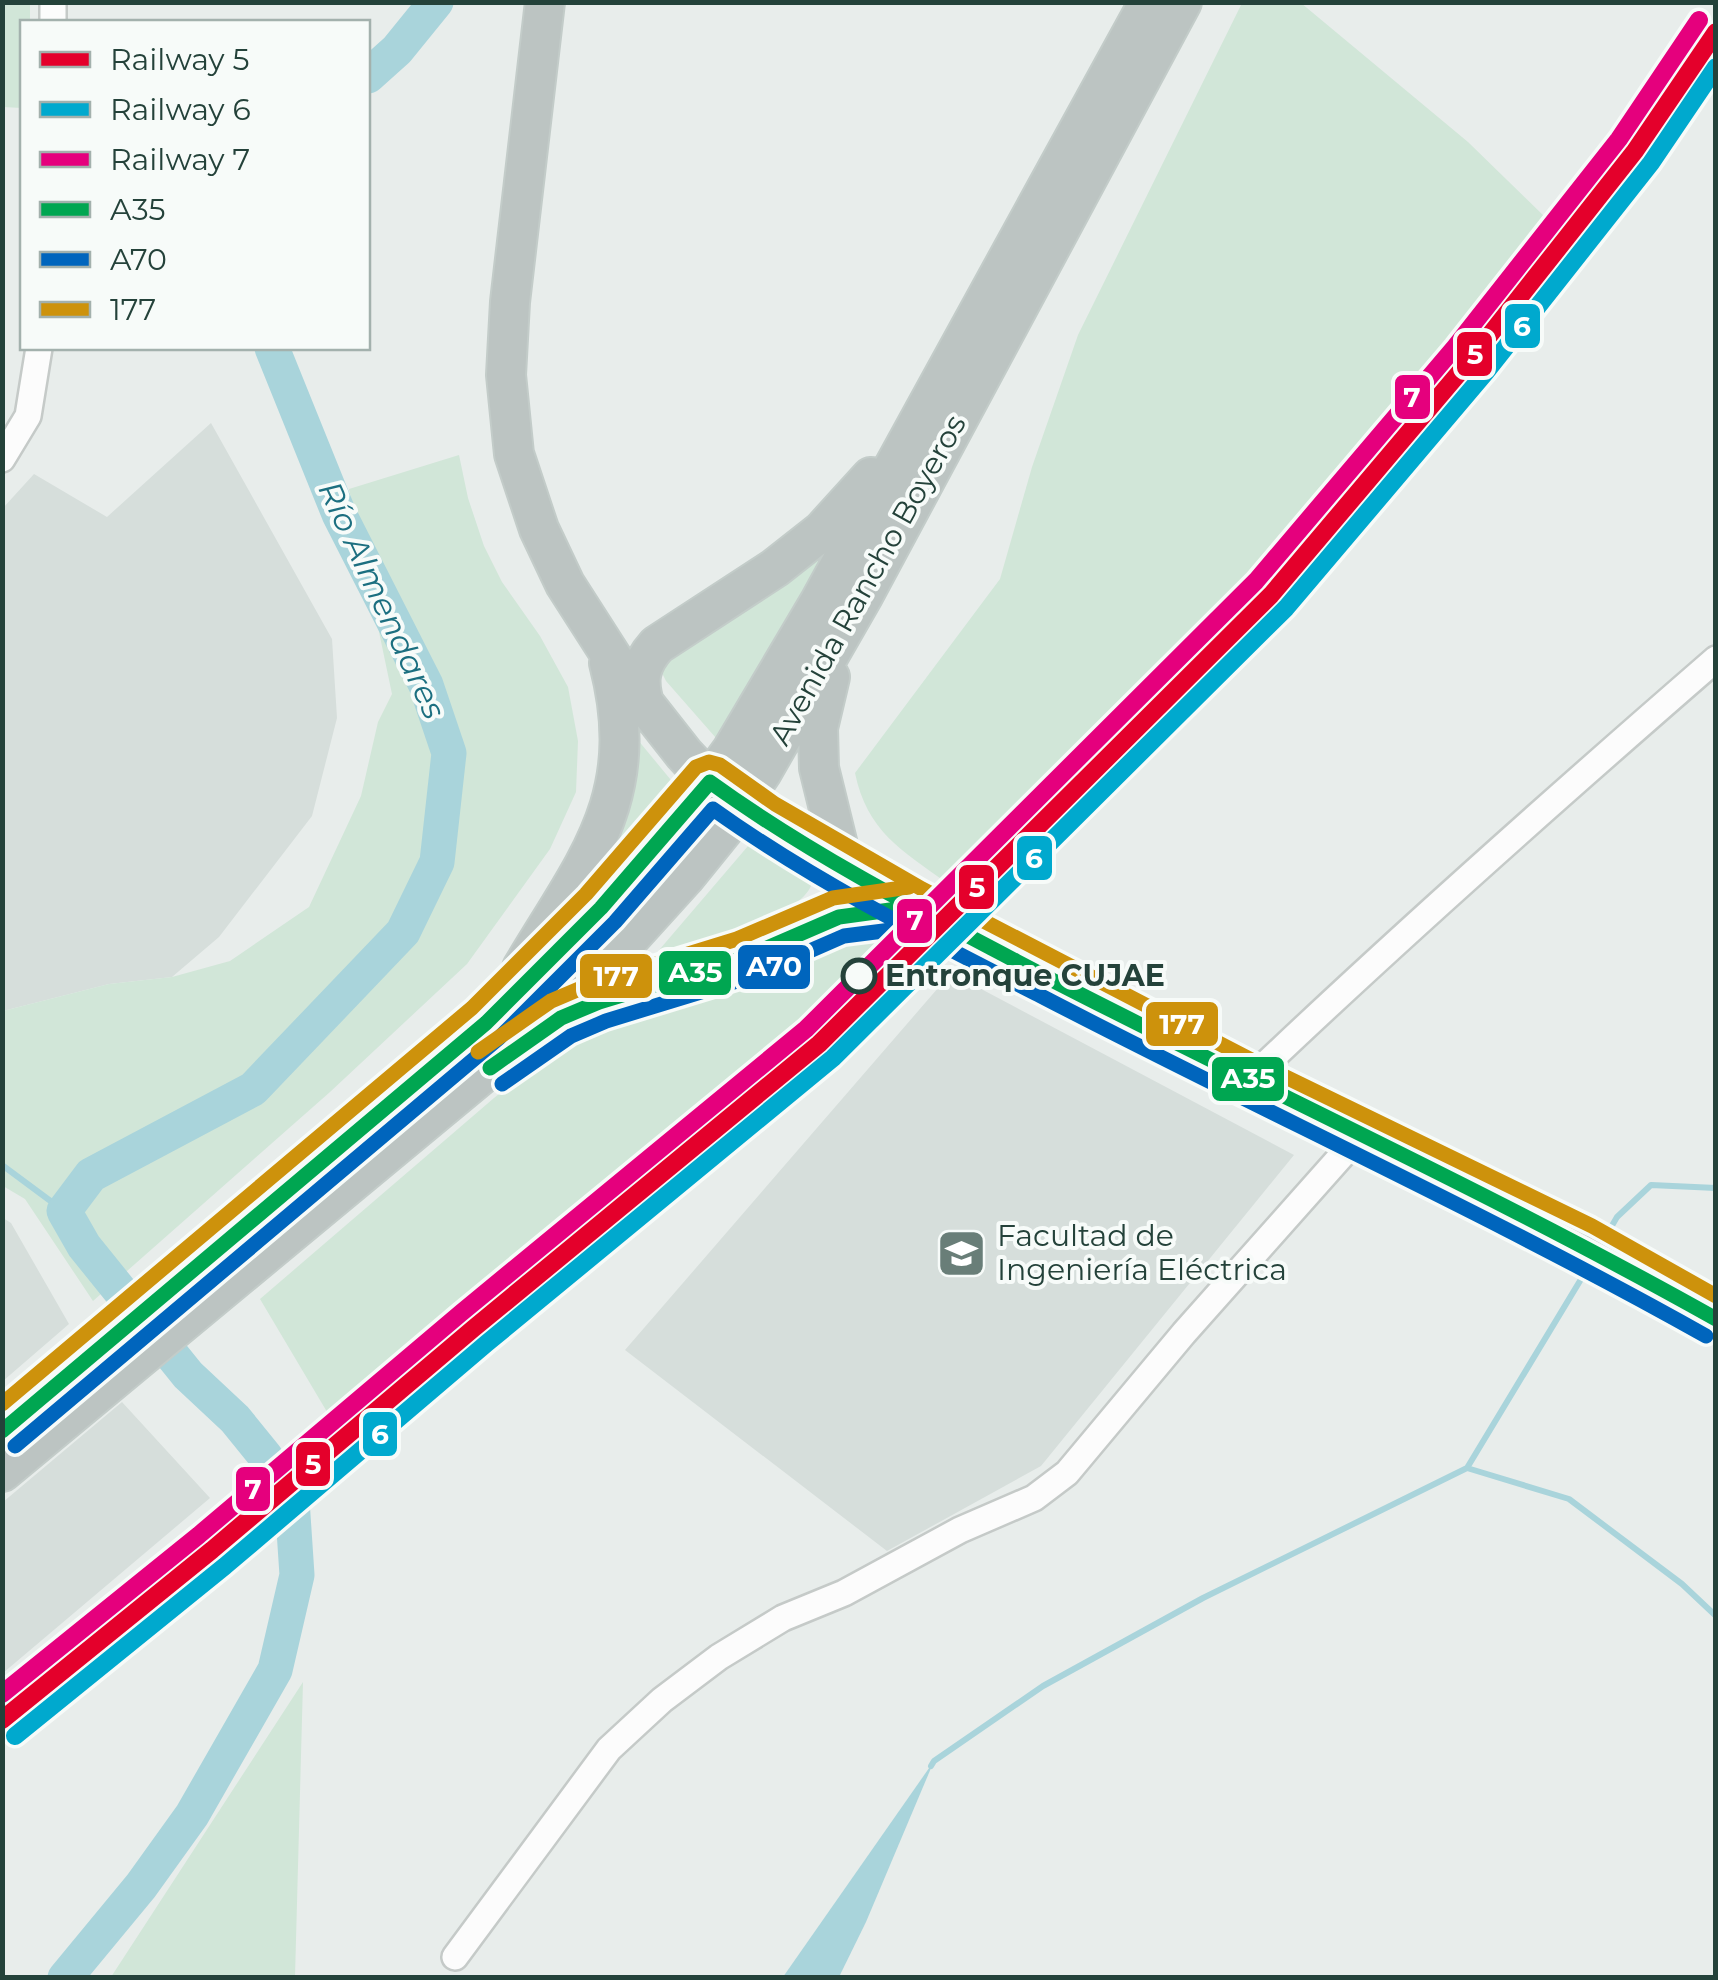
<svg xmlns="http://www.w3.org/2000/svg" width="1718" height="1980" font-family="Montserrat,sans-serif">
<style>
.built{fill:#d6dedb}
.green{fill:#d1e6d8}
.water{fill:#a9d4db}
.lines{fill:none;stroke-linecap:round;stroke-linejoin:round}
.stream{stroke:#a9d4db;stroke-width:6}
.river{stroke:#a9d4db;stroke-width:35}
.minor-casing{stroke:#c5cac8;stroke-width:30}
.highway-casing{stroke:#c3ccc9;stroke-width:42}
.minor{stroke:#fcfcfc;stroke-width:25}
.highway{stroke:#bcc4c2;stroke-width:38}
.bus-1-casing{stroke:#f7fbf9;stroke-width:22}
.bus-2-casing{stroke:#f7fbf9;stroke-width:22}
.bus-3-casing{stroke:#f7fbf9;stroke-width:22}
.bus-1{stroke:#00a651;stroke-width:15}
.bus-2{stroke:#0065bd;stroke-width:15}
.bus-3{stroke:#cd920c;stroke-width:15}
.rail-1-casing{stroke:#f7fbf9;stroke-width:25}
.rail-2-casing{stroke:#f7fbf9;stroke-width:25}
.rail-3-casing{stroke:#f7fbf9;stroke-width:25}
.rail-1{stroke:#e4002b;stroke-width:18}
.rail-2{stroke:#00a9ce;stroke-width:18}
.rail-3{stroke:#e5007d;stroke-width:18}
.stop-dot{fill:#f7fbf9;stroke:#24423a;stroke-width:5}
.labels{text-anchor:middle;stroke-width:8;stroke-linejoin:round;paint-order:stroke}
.street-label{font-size:30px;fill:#24423a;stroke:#f7fbf9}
.stop-label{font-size:30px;font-weight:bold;fill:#24423a;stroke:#f7fbf9;text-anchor:start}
.poi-label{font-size:30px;fill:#24423a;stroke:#f7fbf9;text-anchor:start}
.water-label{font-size:32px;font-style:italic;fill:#1c6f80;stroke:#f7fbf9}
.line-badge{stroke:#f7fbf9;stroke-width:4}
.badge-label{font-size:28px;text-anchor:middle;font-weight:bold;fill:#fff}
</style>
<rect width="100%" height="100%" fill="#e8edeb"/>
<!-- built -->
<path class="built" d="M211,423l121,216 5,79 -25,98 -93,121 -47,40 -63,7 -106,27v-503l31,-34 73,43z
M951,973l343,182 -253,311 -154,85 -262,-201z
M3,1218l8,5 58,101 -66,57z
M122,1402l88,96 -207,175v-171z"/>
<!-- green -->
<path class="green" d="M3,2l27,1v19h-8v86l-19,-1z
M1242,3h59l167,139 77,75 -173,217 -212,239 -213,210c-46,-33 -80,-52 -92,-110l145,-194 32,-112 46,-132z
M459,455l9,43 16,48 18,36 38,54 28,51 10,54 -2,51 -26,57 -83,115 -137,128 -237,209 -68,-102 -22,-13v-175l106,-27 63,-7 58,-16 79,-54 52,-111 17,-74 14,-28 -43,-205z
M822,555h4l-54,100 -56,83 -50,-57 -9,-18z
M628,728l52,63 -137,157z
M754,839l50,30 8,14c-9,34 -118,68 -151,82l-7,-9z
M862,926l44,5 -119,123 -171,147 -283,221 -73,-123 234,-201 39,-31 58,-38 97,-26 92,-37 41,-25z
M303,1682l-8,295h-184z"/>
<!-- water -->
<path class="water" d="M934,1761l-68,161 -27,55h-56z"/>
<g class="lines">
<!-- stream -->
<path class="stream" d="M2,1165l62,46
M1603,1241l14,-24 34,-32 65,3
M1467,1468l102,31 113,85 34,32
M931,1766l3,-5 109,-75 160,-88 264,-130 125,-207"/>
<!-- river -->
<path class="river" d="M368,76l29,-26 39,-48
M65,1978l76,-92 51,-71 83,-145 22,-95 -5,-75 -27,-44 -30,-37 -47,-44 -104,-129 -20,-35 27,-36 162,-86 150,-157 34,-70 12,-109 -23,-68 -87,-171 -67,-166"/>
<defs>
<path id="minor" d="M53,22v-20
M2,459l26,-43 11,-68
M1248,1081c152,-145 309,-284 468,-422
M455,1957l154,-208 53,-49 57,-43 64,-39 61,-25 116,-63 74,-32 33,-25 117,-140 176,-198"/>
<path id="highway" d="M545,2l-35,300 -4,73 8,79 25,75 26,55 64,100 55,70 26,28 54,39 148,86 336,174 335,163 133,75
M830,677l-12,51 1,40 28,114
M645,706c-8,-25 -6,-41 12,-61l118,-77 47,-37 49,-54
M522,968c64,-108 122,-170 87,-305
M559,1020l40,-18 145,-44 95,-41 73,-10
M2,1431l484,-408 115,-115 91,-103 40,-55 87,-147 330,-601
M2,1472l537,-445 69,-65 77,-85 38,-47 39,-58 101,-176 319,-594"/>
</defs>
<!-- minor casing -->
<use href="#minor" class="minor-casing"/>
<!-- highway casing -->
<use href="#highway" class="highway-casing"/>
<!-- minor -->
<use href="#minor" class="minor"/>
<!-- highway -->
<use href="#highway" class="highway"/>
<defs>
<path id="bus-1" d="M490,1068l71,-50 38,-16 145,-44 95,-41 73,-10
M2,1431l484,-408 115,-115 109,-126c108,78 228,138 346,200 220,113 445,216 660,337"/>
<path id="bus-2" d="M502,1084l69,-48 35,-15 144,-44 94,-41 71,-9
M15,1446l484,-408 116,-116 98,-113c102,73 216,130 328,187 221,115 448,218 665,340"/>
<path id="bus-3" d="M478,1052l73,-51 40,-17 146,-45 96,-41 76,-11
M2,1404l470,-396 114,-114 110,-127 13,-5 11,3 55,39 147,85 335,174 335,163 124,70"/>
</defs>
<!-- bus-1 casing -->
<use href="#bus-1" class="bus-1-casing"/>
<!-- bus-2 casing -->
<use href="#bus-2" class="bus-2-casing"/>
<!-- bus-3 casing -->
<use href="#bus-3" class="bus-3-casing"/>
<!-- bus-1 -->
<use href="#bus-1" class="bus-1"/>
<!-- bus-2 -->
<use href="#bus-2" class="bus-2"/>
<!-- bus-3 -->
<use href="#bus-3" class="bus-3"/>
<defs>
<path id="rail-1" d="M2,1720l210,-170 262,-222 345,-284 452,-449 199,-235 165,-209 81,-119"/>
<path id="rail-2" d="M15,1736l210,-170 262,-223 346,-285 453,-450 200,-236 165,-209 65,-96"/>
<path id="rail-3" d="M2,1694l197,-159 262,-222 345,-284 450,-448 199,-234 164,-208 80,-119"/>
</defs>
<!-- rail-1 casing -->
<use href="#rail-1" class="rail-1-casing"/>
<!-- rail-2 casing -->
<use href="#rail-2" class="rail-2-casing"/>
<!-- rail-3 casing -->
<use href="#rail-3" class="rail-3-casing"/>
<!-- rail-1 -->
<use href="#rail-1" class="rail-1"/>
<!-- rail-2 -->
<use href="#rail-2" class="rail-2"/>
<!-- rail-3 -->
<use href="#rail-3" class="rail-3"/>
</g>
<!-- icons -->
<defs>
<symbol id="university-square" viewBox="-11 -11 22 22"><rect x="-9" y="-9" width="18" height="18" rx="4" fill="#697e78" stroke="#f7fbf9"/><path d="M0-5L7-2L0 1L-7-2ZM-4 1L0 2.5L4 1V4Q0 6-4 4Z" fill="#fff"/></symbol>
</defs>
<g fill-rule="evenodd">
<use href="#university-square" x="934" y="1226" width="55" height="55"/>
</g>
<!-- markers -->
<circle class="stop-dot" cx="859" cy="976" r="16"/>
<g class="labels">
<!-- street labels -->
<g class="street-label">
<text transform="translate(868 580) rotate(-61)" y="10">Avenida Rancho Boyeros</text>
</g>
<!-- stop labels -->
<g class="stop-label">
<text x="885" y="986">Entronque CUJAE</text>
</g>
<!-- poi labels -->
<g class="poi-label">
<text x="997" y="1246">Facultad de<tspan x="997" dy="34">Ingeniería Eléctrica</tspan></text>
</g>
<!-- water labels -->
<g class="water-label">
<text transform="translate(382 600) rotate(65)" y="11">Río Almendares</text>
</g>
</g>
<g class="line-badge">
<rect x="1503" y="302" width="39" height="48" rx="10" fill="#00a9ce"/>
<rect x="1455" y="330" width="39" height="48" rx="10" fill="#e4002b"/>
<rect x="1393" y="373" width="39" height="48" rx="10" fill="#e5007d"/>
<rect x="1015" y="834" width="39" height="48" rx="10" fill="#00a9ce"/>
<rect x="957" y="863" width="39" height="48" rx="10" fill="#e4002b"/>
<rect x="895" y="897" width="39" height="48" rx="10" fill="#e5007d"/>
<rect x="736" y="943" width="76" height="48" rx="10" fill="#0065bd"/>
<rect x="657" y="949" width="76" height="48" rx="10" fill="#00a651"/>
<rect x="578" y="952" width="76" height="48" rx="10" fill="#cd920c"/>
<rect x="1144" y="1000" width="76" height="48" rx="10" fill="#cd920c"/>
<rect x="1210" y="1055" width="76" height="48" rx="10" fill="#00a651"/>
<rect x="361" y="1410" width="38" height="48" rx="10" fill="#00a9ce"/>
<rect x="294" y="1440" width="38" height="48" rx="10" fill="#e4002b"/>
<rect x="234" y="1465" width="38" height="48" rx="10" fill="#e5007d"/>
</g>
<g class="badge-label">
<text x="1522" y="336">6</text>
<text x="1475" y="364">5</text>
<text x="1412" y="407">7</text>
<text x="1034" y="868">6</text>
<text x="977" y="897">5</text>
<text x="915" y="930">7</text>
<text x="774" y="976">A70</text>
<text x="695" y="982">A35</text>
<text x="616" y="986">177</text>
<text x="1182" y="1034">177</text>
<text x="1248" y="1088">A35</text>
<text x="380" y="1444">6</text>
<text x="313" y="1474">5</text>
<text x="253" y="1499">7</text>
</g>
<!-- border -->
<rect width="1718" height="1980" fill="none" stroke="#24423a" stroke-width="10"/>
<!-- legend -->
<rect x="20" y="20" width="350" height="330" fill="#f7fbf9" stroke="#a3b1ad" stroke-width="2.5"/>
<rect x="40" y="52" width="50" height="15" fill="#e4002b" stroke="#a3b1ad" stroke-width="2.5"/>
<text x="110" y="70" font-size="30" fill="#24423a">Railway 5</text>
<rect x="40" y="102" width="50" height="15" fill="#00a9ce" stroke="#a3b1ad" stroke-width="2.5"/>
<text x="110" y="120" font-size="30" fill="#24423a">Railway 6</text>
<rect x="40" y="152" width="50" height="15" fill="#e5007d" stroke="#a3b1ad" stroke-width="2.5"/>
<text x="110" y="170" font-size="30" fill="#24423a">Railway 7</text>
<rect x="40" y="202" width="50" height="15" fill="#00a651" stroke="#a3b1ad" stroke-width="2.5"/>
<text x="110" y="220" font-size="30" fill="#24423a">A35</text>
<rect x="40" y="252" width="50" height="15" fill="#0065bd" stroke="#a3b1ad" stroke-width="2.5"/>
<text x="110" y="270" font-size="30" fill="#24423a">A70</text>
<rect x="40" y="302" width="50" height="15" fill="#cd920c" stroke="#a3b1ad" stroke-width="2.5"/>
<text x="110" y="320" font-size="30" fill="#24423a">177</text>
</svg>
